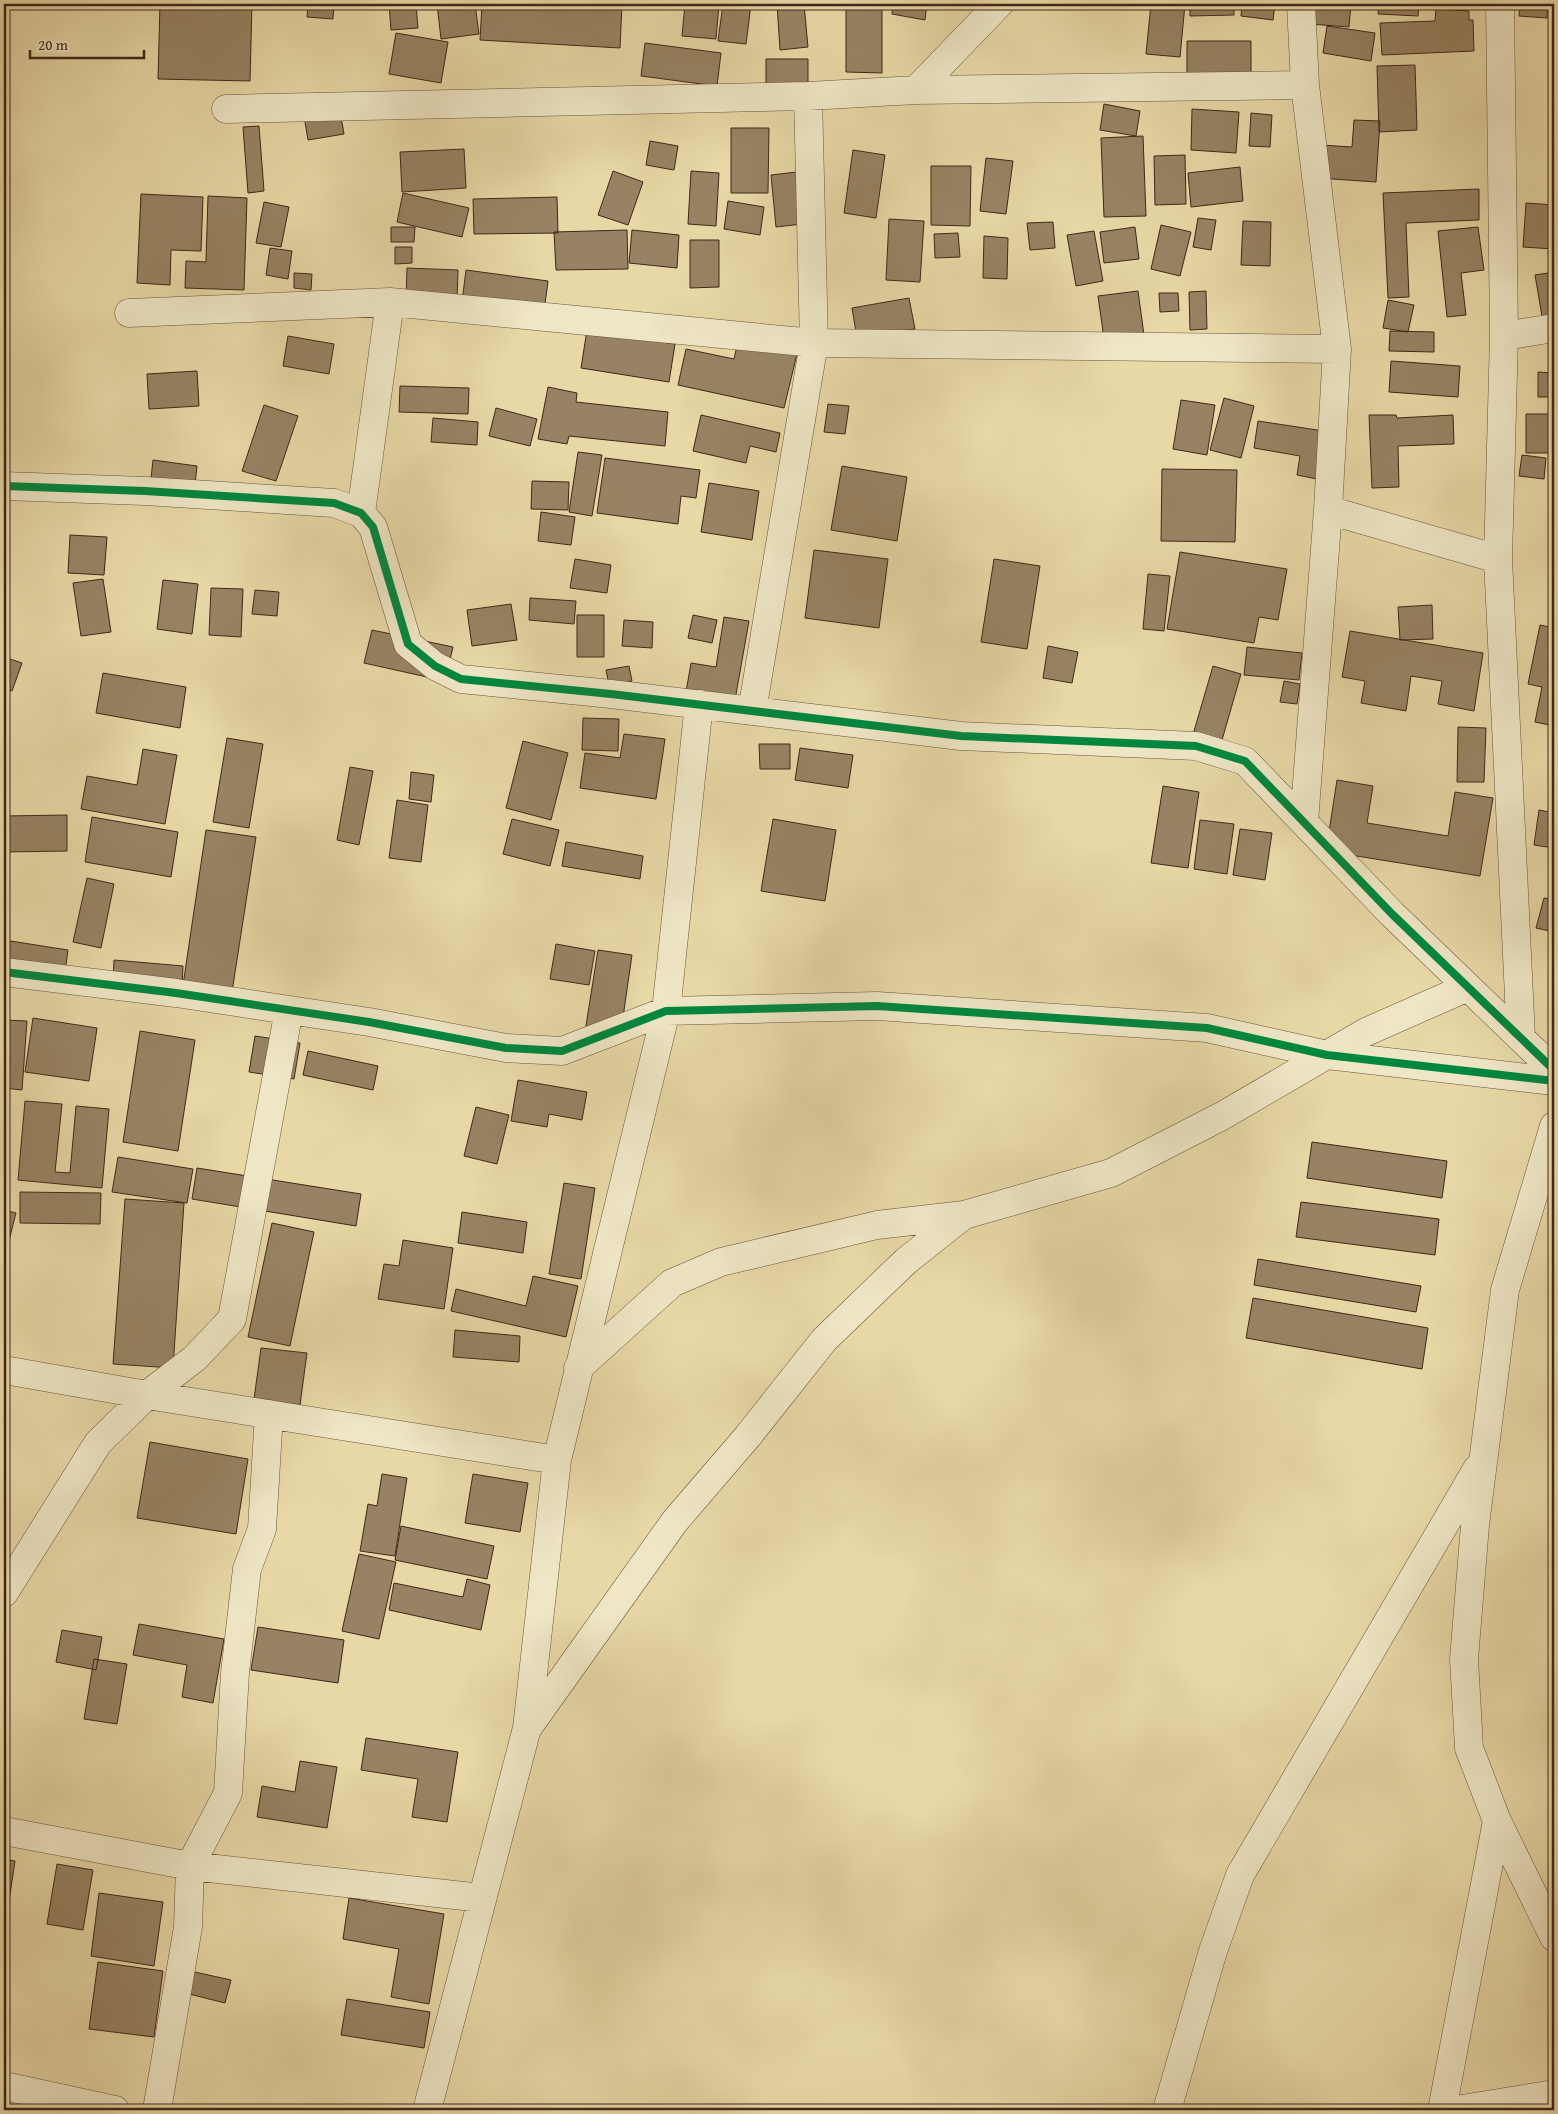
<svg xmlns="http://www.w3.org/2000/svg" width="1558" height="2114" font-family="'Gentium Book Plus',serif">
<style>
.building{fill:#978363;stroke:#40271a}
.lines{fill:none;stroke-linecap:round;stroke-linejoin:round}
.minor-casing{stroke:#6a533d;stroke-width:29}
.minor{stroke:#efe6c5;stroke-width:28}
.cycleway-casing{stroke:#efe6c5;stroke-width:11}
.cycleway{stroke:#00873e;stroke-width:8}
</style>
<rect width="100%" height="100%" fill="#e7d8a6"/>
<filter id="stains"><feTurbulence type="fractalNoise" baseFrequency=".004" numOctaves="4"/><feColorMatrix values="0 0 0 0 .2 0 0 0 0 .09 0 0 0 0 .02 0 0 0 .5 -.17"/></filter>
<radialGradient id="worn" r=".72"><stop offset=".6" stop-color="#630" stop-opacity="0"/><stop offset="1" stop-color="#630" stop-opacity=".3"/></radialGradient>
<!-- building -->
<path class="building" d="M160,4h92l-2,77 -92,-2z
M308,4h26l-1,15 -26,-2z
M389,4h27l2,24 -27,2z
M437,4h38l4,30 -38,5z
M482,4h140l-2,44 -140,-8z
M685,4h34l-3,35 -34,-3z
M723,4h28l-5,40 -28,-3z
M777,4h27l4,43 -28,3z
M846,4h36v69l-36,-1z
M893,4h34l-2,16 -33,-6z
M1151,4h34l-5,53 -34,-3z
M1190,4h44v11l-44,1z
M1242,4h33l-2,16 -32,-4z
M1311,4h40l-2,23 -39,-3z
M1379,4h40l-1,12 -40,-2z
M1520,4h28l-1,14 -28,-2z
M1436,9l33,2v9h4l1,31 -92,4 -2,-32 55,-2z
M1327,26l48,7 -4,28 -48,-8z
M396,33l52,9 -7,41 -52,-9z
M1187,41h64v32l-64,1z
M645,43l76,10 -4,33 -76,-10z
M766,59h42v32h-42z
M1415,65l2,65 -38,2 -2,-66z
M1104,104l36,7 -4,25 -36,-6z
M1192,109l47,3 -3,41 -45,-3z
M340,111l4,23 -36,6 -4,-24z
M1251,113l21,2 -2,32 -21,-1z
M1354,120l26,1 -4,61 -58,-4 3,-33 31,2z
M259,126l5,65 -16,2 -5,-66z
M731,128h38l-1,65h-37z
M1143,136l3,80 -42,1 -3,-79z
M650,141l28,5 -4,24 -28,-5z
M464,149l2,39 -64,4 -2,-40z
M853,150l32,5 -9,63 -32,-5z
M1185,155l1,49 -31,1 -1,-49z
M986,158l27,3 -7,53 -26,-3z
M931,166h40l-1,60 -39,-1z
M1240,167l3,34 -52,6 -3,-34z
M613,171l30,11 -15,43 -30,-10z
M691,171l28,2 -3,53 -28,-2z
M805,171l6,52 -35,4 -5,-52z
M1479,189v31l-73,3 3,74 -21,1 -5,-105z
M403,193l66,15 -7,29 -65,-15z
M141,194l62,3 -2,54 -30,-1 -1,35 -33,-2z
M208,196l39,2 -3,92 -59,-2 1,-27 20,1z
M557,197l1,36 -84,1 -1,-35z
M728,201l36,6 -4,28 -36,-6z
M264,202l25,5 -8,40 -25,-4z
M1526,203l28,2v44l-31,-2z
M1198,218l18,2 -5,30 -18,-3z
M889,219l35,2 -4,61 -34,-2z
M1243,221l28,1 -1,44 -29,-1z
M1053,222l2,26 -25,2 -3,-27z
M1161,225l30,7 -11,44 -29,-7z
M391,227h24l-1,15h-23z
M1135,227l4,32 -35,4 -4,-31z
M1478,227l6,43 -23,3 5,42 -19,2 -9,-86z
M627,230l1,39 -72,1 -2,-38z
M632,230l47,5 -2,33 -48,-5z
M1094,231l9,50 -27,5 -9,-51z
M958,233l2,24 -25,1 -1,-24z
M984,236l24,2 -1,41 -24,-1z
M690,240h29v47l-29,1z
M395,247h17v16l-17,1z
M270,248l22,3 -4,28 -22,-4z
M407,268l51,2 -1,33 -51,-1z
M466,270l82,11 -4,31 -82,-10z
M1554,272v48l-11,2 -8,-47z
M294,273l18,1 -1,16 -17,-2z
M1138,291l6,44 -40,4 -6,-43z
M1206,291l1,38 -17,1 -1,-38z
M1159,293h19l1,18 -19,1z
M909,298l6,31 -58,9 -5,-30z
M1388,300l26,5 -6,27 -25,-4z
M587,330l88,14 -6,38 -88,-14z
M1390,331l44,1v20l-45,-1z
M288,336l46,8 -5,30 -46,-8z
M738,341l59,13 -13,54 -106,-23 8,-36 48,10z
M1391,361l69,5 -2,31 -69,-5z
M197,371l2,35 -50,3 -2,-35z
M1538,372l16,1v24h-16z
M400,386l69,2 -1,26 -69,-2z
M548,387l29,6 -1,9 92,10 -3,34 -96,-10 -2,8 -29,-5z
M1224,398l30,8 -13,52 -31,-8z
M1181,400l34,5 -8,50 -34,-6z
M828,404l21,2 -4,28 -21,-2z
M264,405l34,11 -22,65 -34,-10z
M496,408l41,11 -7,27 -41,-10z
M1526,414h23v39h-23z
M701,415l79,18 -4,19 -26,-6 -4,17 -53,-12z
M1369,415h27l1,3 56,-3 1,29 -56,2 1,41 -27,1z
M433,418l45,4 -1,23 -46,-3z
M1258,421l66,10 -7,48 -20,-4 3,-19 -46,-8z
M578,452l24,3 -10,61 -23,-4z
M1522,455l24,3 -2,21 -25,-3z
M605,458l95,12 -4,28 -15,-2 -3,28 -81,-11z
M153,460l44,6 -3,27 -44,-6z
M842,466l65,11 -10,64 -66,-11z
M1162,469l75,1 -2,72 -74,-1z
M532,481l37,1 -1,28 -37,-1z
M709,483l50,8 -7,49 -51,-8z
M541,512l34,5 -4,28 -33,-4z
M70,535l37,2 -3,38 -36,-2z
M814,550l74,9 -9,69 -74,-10z
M1180,552l107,17 -9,51 -19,-3 -5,26 -87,-14z
M575,559l36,6 -4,28 -37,-5z
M994,559l46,7 -13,83 -46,-7z
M1148,574l22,2 -6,55 -21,-2z
M103,579l8,53 -30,4 -8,-53z
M163,580l35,4 -6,50 -35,-5z
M211,588l32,1 -2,48 -32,-2z
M255,590l24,2 -2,24 -25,-2z
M530,598l46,3 -2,23 -45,-4z
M511,604l6,36 -45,6 -5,-36z
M1432,605l1,34 -33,1 -2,-33z
M577,615h27v42h-27z
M693,615l24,5 -5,23 -24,-5z
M724,617l25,4 -14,79 -49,-8 5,-29 25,4z
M624,620l29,2 -1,26 -30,-2z
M1540,625l14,3v98l-19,-4 7,-35 -14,-3z
M372,630l81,17 -8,34 -81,-18z
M1350,631l133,22 -9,58 -36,-7 4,-23 -31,-5 -5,35 -45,-8 4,-22 -23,-4z
M1048,646l30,6 -6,31 -29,-5z
M1247,647l55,6 -3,27 -55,-5z
M4,657l18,6 -10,28 -8,-3z
M629,666l3,15 -23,4 -3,-15z
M1213,666l28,8 -21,73 -28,-9z
M103,673l83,14 -6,41 -84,-15z
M1284,681l16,3 -3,20 -17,-2z
M583,718l36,1 -1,32 -36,-1z
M1458,727l28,1 -2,54h-27z
M624,734l41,5 -9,60 -76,-11 5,-35 35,5z
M227,738l36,6 -14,84 -36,-6z
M523,741l45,12 -17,67 -45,-12z
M759,744h31v25h-30z
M800,748l53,7 -5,33 -53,-8z
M143,749l34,6 -12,69 -84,-15 6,-33 50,9z
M350,767l23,4 -14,74 -22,-5z
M411,772l23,3 -3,27 -22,-3z
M1337,780l36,6 -6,37 81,13 7,-44 38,6 -13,78 -154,-25z
M1163,786l36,6 -11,76 -37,-5z
M397,800l31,5 -7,57 -32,-4z
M1539,810l15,3v35l-20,-3z
M67,815v36l-63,1v-36z
M92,817l86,15 -7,45 -86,-15z
M512,819l47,11 -9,36 -47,-12z
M773,819l63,11 -11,71 -64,-10z
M1200,820l34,4 -7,50 -33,-5z
M1240,829l32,4 -7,47 -32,-5z
M206,830l50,7 -24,155 -49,-7z
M566,842l77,14 -3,23 -78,-13z
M87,878l27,6 -13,64 -28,-6z
M1544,898l10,2v32l-18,-4z
M4,940l64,10 -4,30 -60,-9z
M556,944l39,7 -6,34 -39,-6z
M598,950l34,5 -12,83 -35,-6z
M114,960l69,6 -1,21 -69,-6z
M33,1018l64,10 -8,53 -64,-9z
M4,1020l23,1 -5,69 -18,-2z
M140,1031l55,9 -17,111 -55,-9z
M255,1036l45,7 -6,36 -45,-7z
M308,1051l70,15 -5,24 -70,-15z
M518,1080l69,12 -5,28 -33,-6 -2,13 -36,-6z
M25,1101l37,3 -7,68 15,1 6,-67 33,3 -7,79 -84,-8z
M476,1107l33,8 -12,49 -33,-8z
M1312,1142l135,19 -5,37 -135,-20z
M118,1157l75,12 -6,34 -75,-11z
M197,1168l164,26 -5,32 -164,-27z
M564,1183l31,5 -14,91 -32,-5z
M20,1192l81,1 -1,31 -80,-1z
M125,1199l59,4 -11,165 -60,-4z
M1301,1202l138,17 -4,36 -139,-18z
M4,1210l12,3 -12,47z
M462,1212l65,10 -4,31 -65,-10z
M272,1223l42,9 -24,114 -42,-9z
M403,1240l50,8 -9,61 -66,-10 6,-35 15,2z
M1258,1259l163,27 -5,26 -162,-27z
M4,1262h4l1,48h-5z
M533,1276l45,10 -12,51 -115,-26 5,-22 70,17z
M1253,1298l175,30 -6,41 -176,-31z
M455,1330l65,6 -1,26 -66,-5z
M261,1348l46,5 -7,52 -46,-6z
M150,1442l98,17 -12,75 -99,-16z
M382,1474l25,4 -12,78 -35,-5 8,-47 9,2z
M473,1474l55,9 -8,49 -55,-9z
M401,1526l93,20 -7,33 -92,-19z
M359,1554l37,8 -17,77 -37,-8z
M467,1579l23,6 -9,45 -92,-20 5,-27 69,14z
M139,1624l85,15 -11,64 -31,-6 5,-32 -54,-10z
M258,1627l86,13 -6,43 -87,-13z
M62,1630l40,7 -6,33 -40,-8z
M94,1659l33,5 -10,60 -33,-5z
M366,1738l92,14 -11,70 -35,-5 6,-38 -57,-9z
M300,1761l37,6 -10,61 -70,-11 5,-31 33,6z
M4,1859l11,2 -10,67 -1,-1z
M57,1864l36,6 -10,60 -36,-6z
M99,1893l64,9 -9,64 -63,-10z
M349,1898l95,16 -15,90 -38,-7 8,-48 -56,-10z
M98,1962l65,9 -9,66 -65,-8z
M190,1971l41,9 -6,23 -40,-10z
M347,1999l83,13 -6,36 -83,-13z"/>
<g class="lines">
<defs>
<path id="minor" d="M1301,4l4,81 32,264 -9,161 -24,312
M1500,4l4,332 -6,223 23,479
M916,90l83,-86
M226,109l582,-13 108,-6 389,-5
M129,313l261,-11 424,41 523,6
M1504,336l50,-8
M4,486l141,5 189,12 27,10 12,14 35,117 27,22 26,13 150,15 350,42 235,10 49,15 147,153 162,156
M1328,510l170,49
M361,513l29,-211
M752,711l62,-368 -6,-247
M4,972l172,21 193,29 137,26 56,3 104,-40 211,-5 330,22 120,27 227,26
M1554,1126l-49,164 -30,235 -11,134 5,89 28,73 57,116
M578,1368l94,-85 49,-21 156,-37 87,-10 147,-42 111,-57 144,-84 102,-45
M4,1370l143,25 410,65
M4,1593l94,-150 49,-48 48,-37 37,-39 57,-309
M529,1726l146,-205 73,-85 76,-96 82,-79 58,-46
M4,1831l186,35 292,32
M4,2086l111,24
M157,2110l31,-183 2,-61 38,-73 7,-120 12,-104 15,-40 7,-115
M427,2110l100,-382 30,-268 109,-449 33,-307
M1167,2110l46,-159 27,-76 237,-406
M1442,2110l55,-289
M1456,2110l98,-16"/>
</defs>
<!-- minor casing -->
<use href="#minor" class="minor-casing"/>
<!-- minor -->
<use href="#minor" class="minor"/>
<defs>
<path id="cycleway" d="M4,486l141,5 189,12 27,10 12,14 35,117 27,22 26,13 150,15 350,42 235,10 49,15 147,153 162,156
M4,972l172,21 193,29 137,26 56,3 104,-40 211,-5 330,22 120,27 227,26"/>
</defs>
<!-- cycleway casing -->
<use href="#cycleway" class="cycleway-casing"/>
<!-- cycleway -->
<use href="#cycleway" class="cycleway"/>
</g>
<!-- margin -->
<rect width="1558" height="2114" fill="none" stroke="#e7d8a6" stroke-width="20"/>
<rect x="5" y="5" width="1548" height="2104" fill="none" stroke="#40271a" stroke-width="2.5"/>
<rect x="10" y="10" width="1538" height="2094" fill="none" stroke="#40271a"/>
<!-- scale -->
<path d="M30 50v8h114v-8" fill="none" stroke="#40271a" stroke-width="2.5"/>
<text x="38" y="50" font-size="15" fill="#40271a" stroke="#efe6c5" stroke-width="4" paint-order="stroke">20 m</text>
<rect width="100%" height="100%" filter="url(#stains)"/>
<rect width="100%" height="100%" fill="url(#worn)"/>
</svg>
